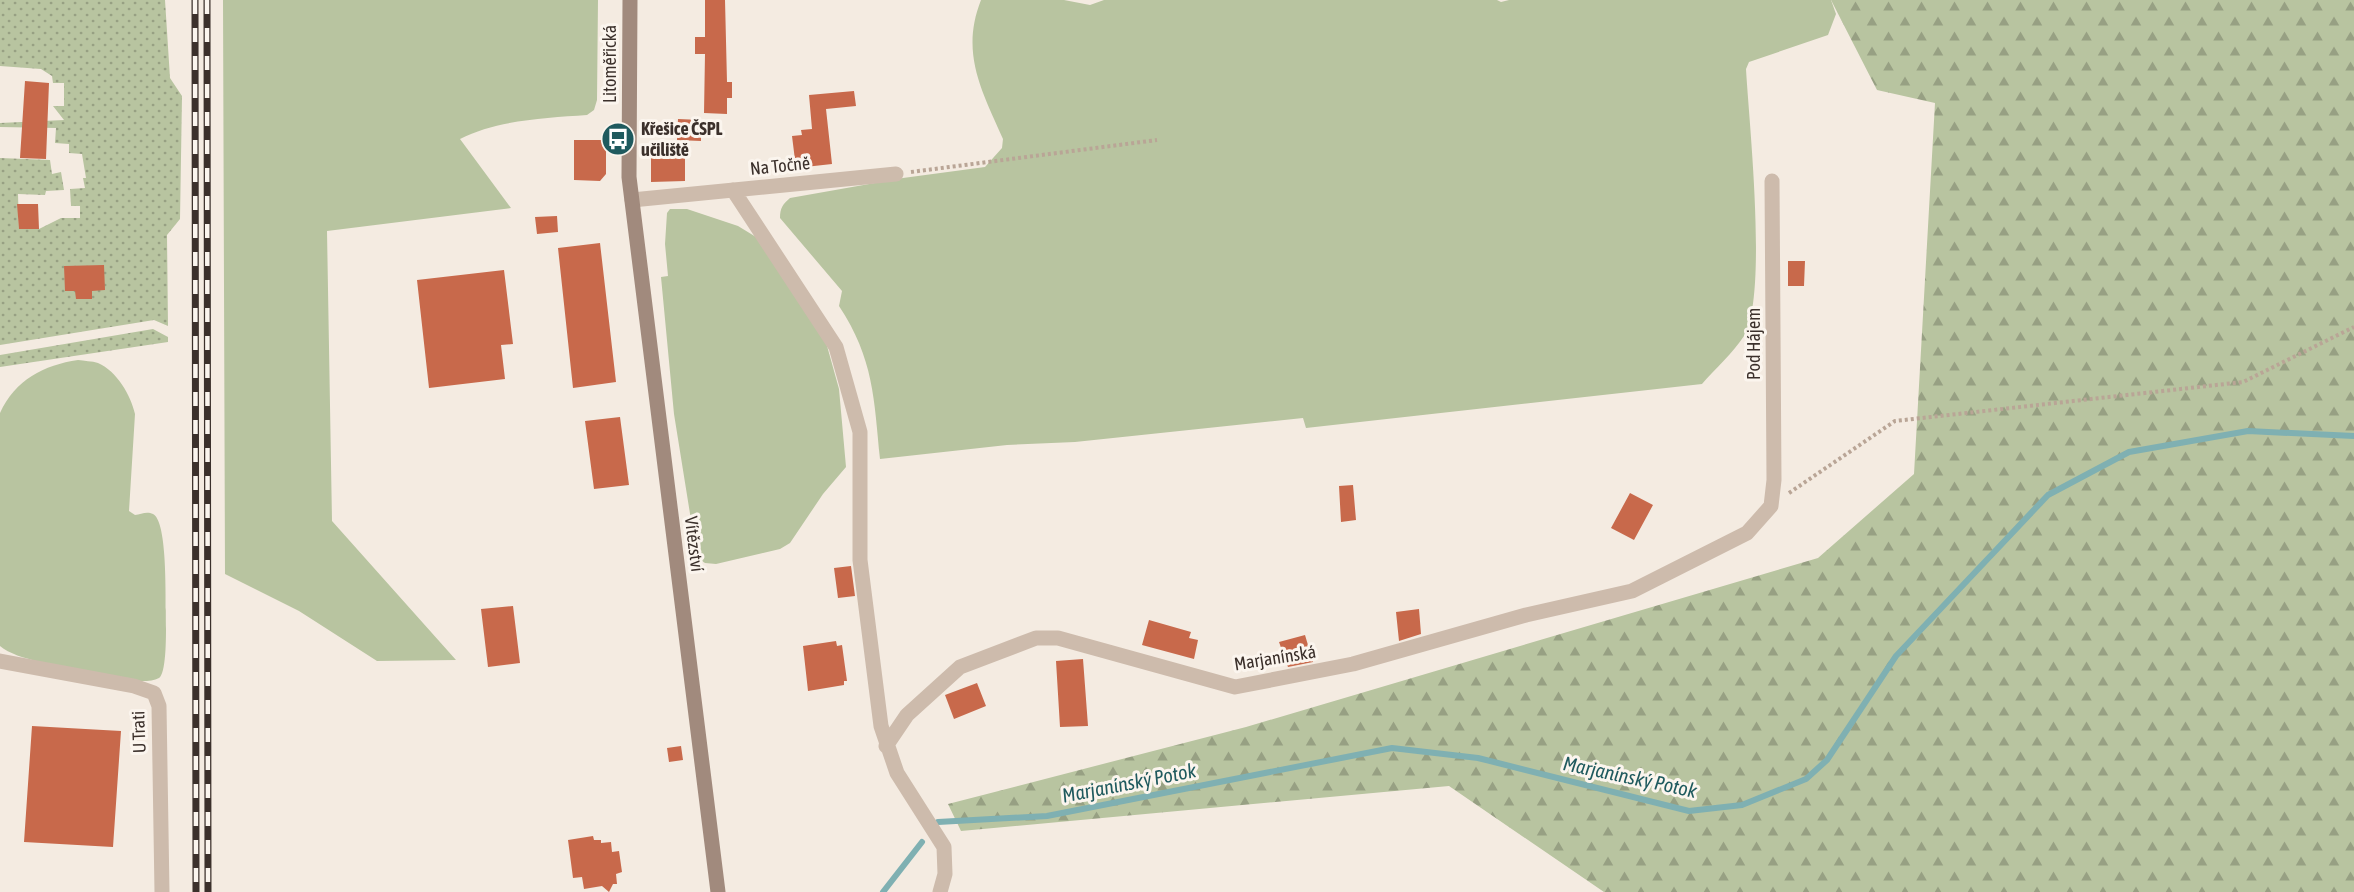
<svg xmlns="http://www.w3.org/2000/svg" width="2354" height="892" font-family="'Asap Condensed',sans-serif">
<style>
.green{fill:#b8c4a0}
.forest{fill:url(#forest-firs)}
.garden{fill:url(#garden-dots)}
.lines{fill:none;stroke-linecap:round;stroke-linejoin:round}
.stream{stroke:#7fb0b2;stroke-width:6}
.building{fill:#c8694b}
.path{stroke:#b9a596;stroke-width:4;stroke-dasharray:3 3;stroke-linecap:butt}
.minor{stroke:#cdbbac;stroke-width:15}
.secondary{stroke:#a18a7d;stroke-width:15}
.rail-casing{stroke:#3b302b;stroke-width:7}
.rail{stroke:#fbf5ee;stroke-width:4.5;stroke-dasharray:14;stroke-linecap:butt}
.labels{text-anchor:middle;stroke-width:6;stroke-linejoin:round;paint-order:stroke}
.street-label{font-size:18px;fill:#3b302b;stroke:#fbf5ee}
.poi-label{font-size:18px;font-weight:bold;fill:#3b302b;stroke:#fbf5ee;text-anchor:start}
.water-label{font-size:20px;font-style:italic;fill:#1f5a5e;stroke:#fbf5ee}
</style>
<defs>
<pattern id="forest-firs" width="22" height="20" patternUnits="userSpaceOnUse" patternTransform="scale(1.5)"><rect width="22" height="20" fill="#b8c4a0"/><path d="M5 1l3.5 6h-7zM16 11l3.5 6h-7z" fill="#97a083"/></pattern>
<pattern id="garden-dots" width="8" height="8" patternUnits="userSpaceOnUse" patternTransform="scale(1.5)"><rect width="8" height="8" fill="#b8c4a0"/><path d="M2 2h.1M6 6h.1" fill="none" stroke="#97a083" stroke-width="1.8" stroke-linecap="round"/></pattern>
</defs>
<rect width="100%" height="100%" fill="#f4ebe1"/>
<!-- green -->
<path class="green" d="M223,0h375l-1,100 -3,10 -7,5c-42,3 -90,5 -127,24l51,69 -184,23 5,290 124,139 -79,1 -78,-50 -74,-37z
M981,0h83l26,5 14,-5h393l4,2 8,-2h322l5,14 -8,21 -79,27 -3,7c3,53 22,227 -2,267 -11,17 -29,33 -42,48l-396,44 -3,-10 -228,24 -68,3 -127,14c-6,-60 -6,-100 -41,-153l3,-15 -62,-73c0,-10 3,-14 10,-20l113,-20 82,-11 17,-19 1,-9c-21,-48 -43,-86 -22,-139z
M670,209h17l51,17 18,11 68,98 15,54 7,78 -23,27 -33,49 -10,6 -64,15 -11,-1 -6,-4 -3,-8 -22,-137 -13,-137 7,-1 -3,-32 2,-31z
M78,360c6,1 14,1 20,3 19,8 33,33 37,51l-6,97 6,4c6,-1 12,-4 18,-1 16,8 12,96 13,115 0,9 0,45 -7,49 -18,9 -58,-4 -76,-8 -23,-5 -65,-9 -83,-24v-233c15,-33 44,-48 78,-53z"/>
<!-- forest -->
<path class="forest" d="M1831,0h523v892h-750l-155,-106 -488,45 -13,-27 298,-77 572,-169 96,-84 21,-371 -58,-13z"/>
<!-- garden -->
<path class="garden" d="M0,0h165l5,78 12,18 -2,123 -13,16 1,91 -14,-6 -154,25v-187l50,2 2,14 9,-2 3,18 -18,1 -1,4 -27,-1 1,35h20l22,-11h19v-12h-9l-1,-17 15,-1 -2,-10h3l-4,-24 -13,-1v-9l-14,-1 1,-15 -56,-1v-4l64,-3 -11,-14h11v-23h-11l-1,-7 -11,-7 -41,-3z
M153,329l15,8v5l-168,25v-12z"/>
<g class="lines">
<!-- stream -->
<path class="stream" d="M938,822l109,-6 345,-68 86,10 211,53 53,-6 64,-26 21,-19 69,-104 152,-161 81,-43 119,-21 106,5
M883,892l39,-50"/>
</g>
<!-- building -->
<path class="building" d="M705,0h20l2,82h5v16h-5v16l-23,-1 1,-59h-10v-17h10z
M25,81l24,2 -3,76 -26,-1z
M854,91l2,15 -30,3 6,55 -36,4 -4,-32 10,-1 -1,-5 11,-1 -3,-34z
M678,119l23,1v21l-24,-1z
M574,140h32v34l-6,7 -26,-1z
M651,147h34v34l-34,1z
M17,204h21l1,25h-20z
M557,216l1,16 -21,2 -2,-17z
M600,243l16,139 -43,6 -15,-140z
M1788,261h17l-1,25h-16z
M104,265l1,25 -13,1v8h-16l-1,-8h-10l-1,-25z
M504,270l9,74 -12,1 4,34 -76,9 -12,-108z
M620,417l9,68 -35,4 -9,-68z
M1353,485l3,35 -15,2 -2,-36z
M1630,493l23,12 -19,35 -23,-12z
M851,566l4,30 -17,2 -4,-30z
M513,606l7,57 -32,4 -7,-58z
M1419,609l2,25 -22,7 -3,-29z
M1149,620l42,12 -2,6 9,2 -4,19 -52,-14z
M1305,635l8,27 -25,5 -9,-25z
M836,641l1,5 5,-1 5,36h-3v4l-36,6 -5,-45z
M1083,659l5,67 -28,1 -4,-66z
M977,683l9,23 -32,13 -9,-24z
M32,726l89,5 -8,116 -89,-5z
M681,746l2,14 -14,2 -2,-14z
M593,836l1,4h7v3l10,-1 1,10 7,-1 3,21 -6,2 1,10h-4l-4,8 -7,-6 -18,3 -2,-12 -9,1 -5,-38z"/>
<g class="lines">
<!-- path -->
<path class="path" d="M911,172l246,-32
M1789,493l106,-72 348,-39 111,-55"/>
<!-- minor -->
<path class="minor" d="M733,190l103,157 24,85v128l21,166 16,47 47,74 1,27 -5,18
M632,200l264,-26
M0,661l134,25 20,7 5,13 3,186
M886,746l21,-31 53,-48 76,-29h22l177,49 118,-23 173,-49 106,-24 115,-58 24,-27 3,-26 -2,-299"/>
<!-- secondary -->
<path class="secondary" d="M630,0l-1,177 89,715"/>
<defs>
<path id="rail" d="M195,0l1,892
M207,0l1,892"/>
</defs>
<!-- rail casing -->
<use href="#rail" class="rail-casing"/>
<!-- rail -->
<use href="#rail" class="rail"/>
</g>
<!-- icons -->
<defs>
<symbol id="bus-disc" viewBox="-11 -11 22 22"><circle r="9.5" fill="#1f5a5e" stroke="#fbf5ee"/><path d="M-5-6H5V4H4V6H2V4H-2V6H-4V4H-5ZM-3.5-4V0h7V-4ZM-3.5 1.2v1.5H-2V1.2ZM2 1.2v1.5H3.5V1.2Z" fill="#fff"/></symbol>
</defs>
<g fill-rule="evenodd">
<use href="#bus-disc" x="599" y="120" width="38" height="38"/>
</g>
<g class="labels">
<!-- street labels -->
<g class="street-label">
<text transform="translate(610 64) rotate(-90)" y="6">Litoměřická</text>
<text transform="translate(780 166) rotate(-6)" y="6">Na Točně</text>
<text transform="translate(1754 344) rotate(-90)" y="6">Pod Hájem</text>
<text transform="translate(694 544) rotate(83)" y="6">Vítězství</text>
<text transform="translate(1275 658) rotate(-9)" y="6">Marjanínská</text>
<text transform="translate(139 732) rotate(-92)" y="6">U Trati</text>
</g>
<!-- poi labels -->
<g class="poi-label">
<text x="641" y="135">Křešice ČSPL<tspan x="641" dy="21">učiliště</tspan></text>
</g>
<!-- water labels -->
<g class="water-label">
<text transform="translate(1630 777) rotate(12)" y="7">Marjanínský Potok</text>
<text transform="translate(1129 783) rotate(-11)" y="7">Marjanínský Potok</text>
</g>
</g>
</svg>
